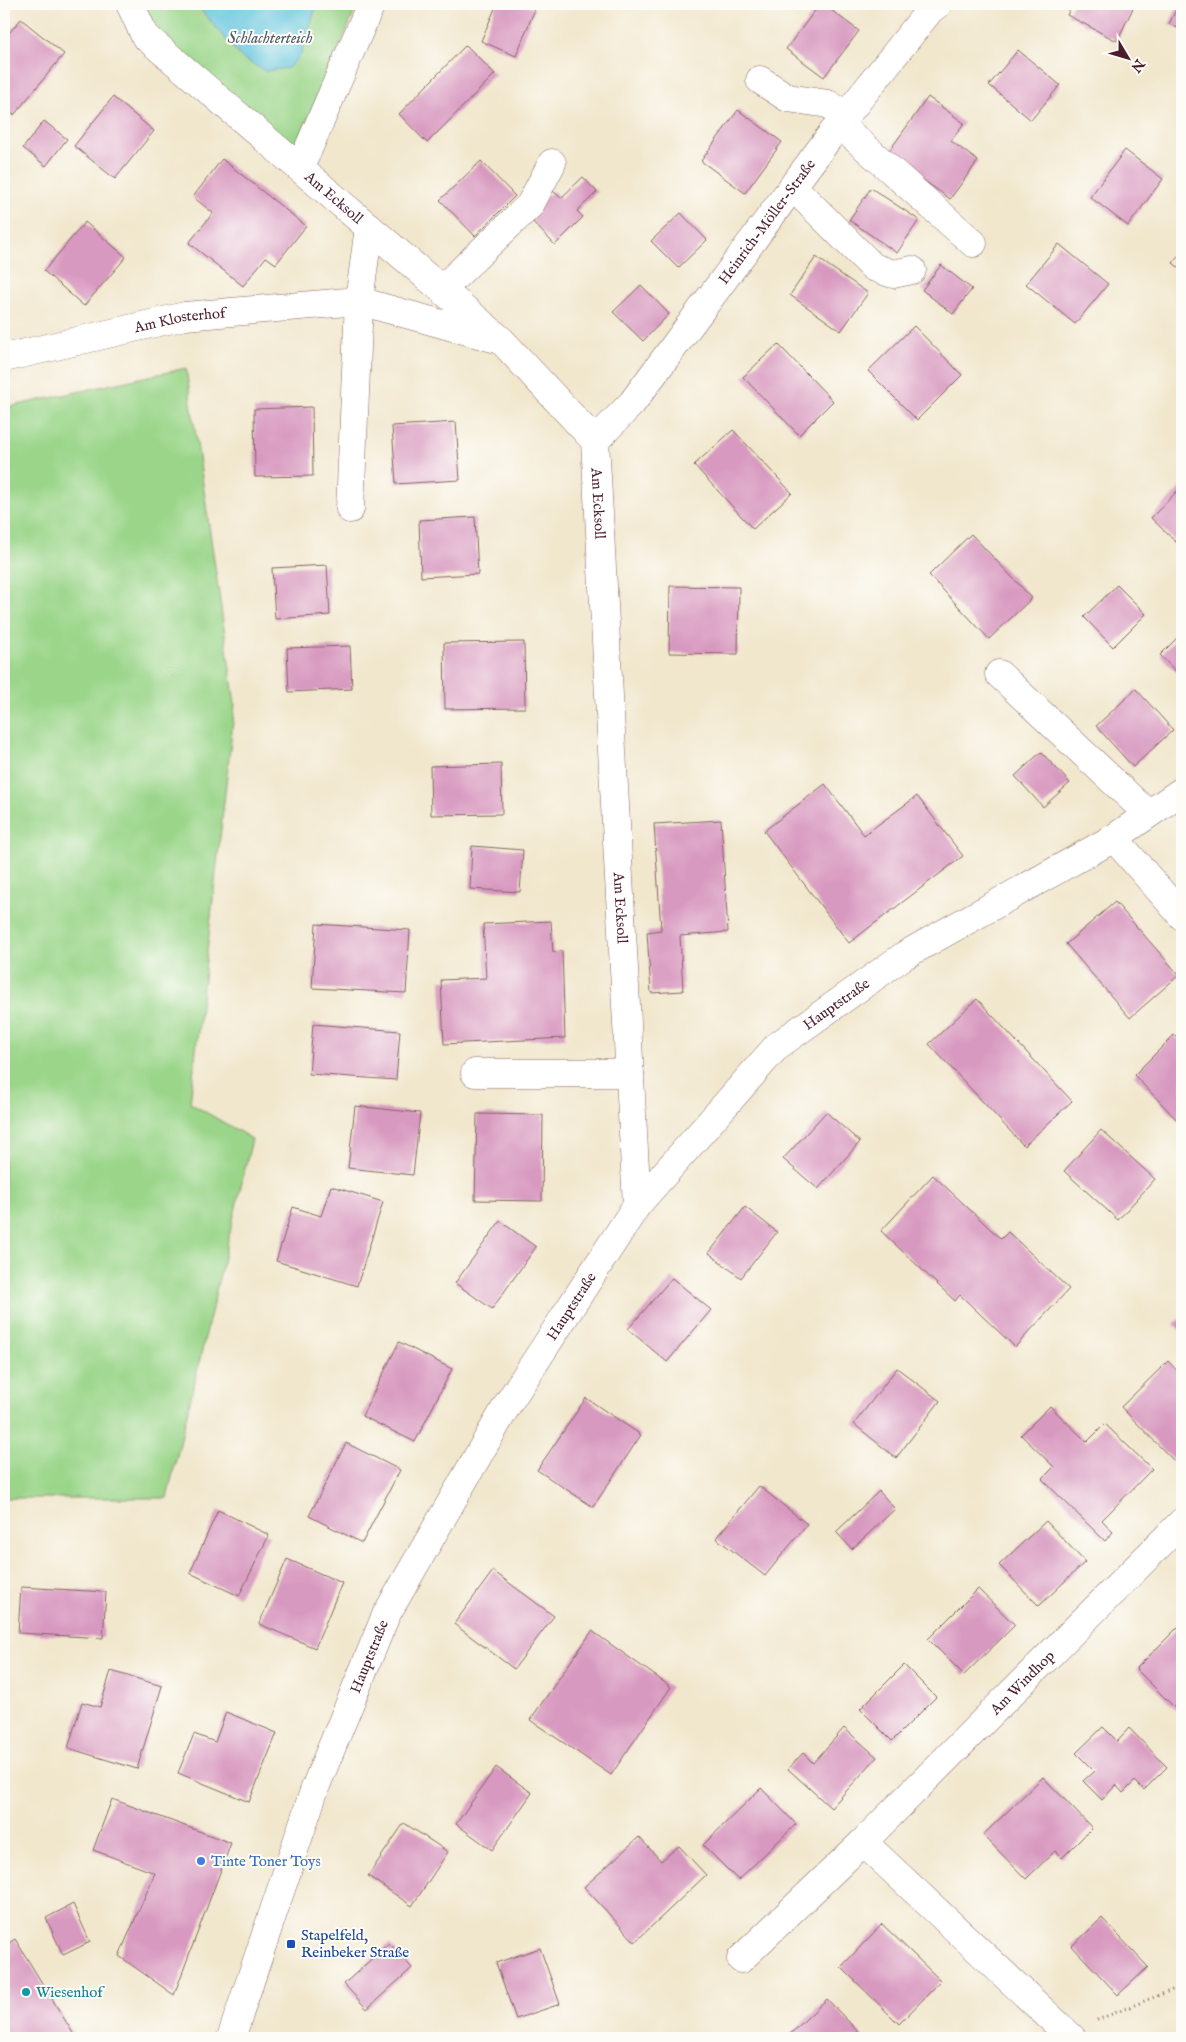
<svg xmlns="http://www.w3.org/2000/svg" width="1186" height="2042" font-family="'IM FELL English',serif">
<style>
.green{fill:#9ad589;stroke:#727a5a}
.water{fill:#61c5df;stroke:#567285}
.building{fill:#d899c0}
.lines{fill:none;stroke-linecap:round;stroke-linejoin:round}
.minor-casing{stroke:#846564;stroke-width:29}
.path{stroke:#846564;stroke-width:3;stroke-dasharray:1 4;stroke-linecap:butt}
.minor{stroke:#fff;stroke-width:28}
.shop-dot{fill:#3f7fe0;stroke:#fdfcf7;stroke-width:2}
.transit-dot{fill:#1a4fb4;stroke:#fdfcf7;stroke-width:2}
.culture-dot{fill:#0f9aa8;stroke:#fdfcf7;stroke-width:2}
.labels{text-anchor:middle;stroke-width:4;stroke-linejoin:round;paint-order:stroke}
.street-label{font-size:15px;fill:#4a1f2b;stroke:#fdfcf7}
.shop-label{font-size:15px;fill:#366cbe;stroke:#fdfcf7;text-anchor:start}
.transit-label{font-size:15px;fill:#164399;stroke:#fdfcf7;text-anchor:start}
.culture-label{font-size:15px;fill:#0d838f;stroke:#fdfcf7;text-anchor:start}
.water-label{font-size:16px;font-style:italic;fill:#52596a;stroke:#fdfcf7}
</style>
<rect width="100%" height="100%" fill="#fdfcf7"/>
<filter id="ink" filterUnits="userSpaceOnUse"><feTurbulence type="fractalNoise" baseFrequency=".02" numOctaves="2"/><feDisplacementMap in="SourceGraphic" scale="10" xChannelSelector="R" yChannelSelector="G"/><feConvolveMatrix kernelMatrix="1 2 1 2 8 2 1 2 1" color-interpolation-filters="sRGB"/></filter>
<filter id="wash" filterUnits="userSpaceOnUse"><feTurbulence type="fractalNoise" baseFrequency=".0096" numOctaves="4" result="noise"/><feDisplacementMap in="SourceGraphic" scale="20" xChannelSelector="R" yChannelSelector="G"/><feGaussianBlur stdDeviation="1.12" result="paint"/><feColorMatrix in="noise" values="0 0 0 0 0 0 0 0 0 0 0 0 0 0 0 0 0 1.4 0 .05"/><feComposite in="paint" operator="in"/></filter>
<g filter="url(#wash)">
<rect width="100%" height="100%" fill="#f1e7cd"/>
<!-- green -->
<path class="green" d="M140,4h56l46,54 58,-2 17,-52h41l-64,146 -141,-119z
M186,368l49,336 -45,399 62,36 -85,359h-163v-1090z"/>
<!-- water -->
<path class="water" d="M196,4h121l-17,52 -12,12 -23,3 -23,-13z"/>
<g id="blocks">
<!-- building -->
<path class="building" d="M497,4h25l13,5 -19,47 -35,-15z
M820,4h3l36,27 -35,46 -38,-28z
M1073,4h62l-18,37 -50,-26z
M1179,4h3v26l-13,-6z
M21,19l43,35 -50,61 -10,-8v-68z
M466,45l29,29 -68,69 -28,-29z
M1018,50l42,35 -29,35 -42,-35z
M113,97l41,34 -39,48 -41,-33z
M928,97l36,26 -13,18 27,20 -28,38 -63,-45z
M738,110l44,32 -37,51 -44,-32z
M44,121l23,18 -21,27 -23,-18z
M1125,150l38,29 -35,47 -38,-29z
M222,159l84,67 -30,38 -10,-7 -23,29 -54,-43 24,-30 -20,-16z
M481,161l34,35 -40,40 -35,-36z
M583,177l14,15 -20,19 6,6 -28,28 -28,-29 26,-25 8,7z
M871,188l48,32 -22,33 -48,-33z
M681,213l26,27 -29,28 -27,-27z
M85,222l41,35 -42,49 -40,-35z
M1059,244l49,40 -33,40 -49,-40z
M1182,251v19l-9,-7z
M816,257l52,36 -27,38 -51,-36z
M941,265l31,24 -19,25 -31,-24z
M641,285l28,29 -26,27 -30,-29z
M914,326l48,49 -45,45 -49,-49z
M778,344l55,57 -34,34 -56,-58z
M312,407l1,69 -58,1 -1,-68z
M456,422l4,58 -64,4 -4,-58z
M733,430l59,63 -39,36 -59,-64z
M1182,486v62l-31,-30z
M475,517l3,57 -57,3 -2,-57z
M971,534l61,64 -43,41 -60,-64z
M327,565l3,50 -55,4 -3,-51z
M1117,585l29,29 -33,33 -29,-30z
M670,586l69,1 -1,67 -69,-1z
M1182,633v45l-22,-23z
M524,642l1,66 -80,1 -1,-66z
M350,646l2,43 -63,3 -2,-44z
M1136,689l37,41 -40,37 -37,-41z
M1041,752l29,31 -27,24 -28,-31z
M501,764l1,50 -71,1 -1,-49z
M825,784l39,51 53,-39 46,60 -114,87 -85,-112z
M721,820l7,112 -48,4 3,55 -32,2 -4,-61 14,-2 -7,-106z
M472,846l51,4 -3,42 -50,-3z
M1115,902l64,73 -49,43 -64,-74z
M551,921l2,31 9,-1 3,87 -121,6 -3,-64 45,-2 -3,-54z
M316,924l94,6 -4,63 -94,-5z
M977,999l95,102 -48,45 -95,-102z
M313,1024l87,7 -4,49 -87,-6z
M1174,1035l8,8v82l-48,-50z
M355,1106l65,7 -7,62 -65,-7z
M826,1112l34,30 -42,47 -35,-30z
M477,1114l66,1 -1,86 -67,-1z
M1101,1130l54,49 -37,41 -54,-49z
M933,1175l68,64 7,-7 61,57 -54,58 -55,-52 -5,6 -74,-70z
M331,1186l52,16 -26,84 -81,-25 17,-54 28,9z
M745,1207l32,25 -36,46 -32,-25z
M500,1221l36,26 -44,62 -37,-26z
M672,1278l39,32 -44,52 -39,-33z
M1182,1317v16l-8,-9z
M399,1342l53,27 -37,73 -53,-26z
M1168,1361l14,15v79l-7,7 -54,-55z
M897,1368l43,33 -44,57 -42,-34z
M586,1398l55,37 -48,72 -56,-37z
M1050,1406l37,36 18,-18 47,45 -50,51 11,12 -8,9 -63,-62 12,-12 -33,-32z
M346,1443l54,27 -38,73 -53,-27z
M759,1486l48,38 -42,52 -49,-38z
M879,1491l16,18 -43,40 -16,-17z
M218,1510l51,25 -30,61 -49,-23z
M1046,1521l39,41 -46,44 -40,-41z
M287,1559l55,24 -27,65 -56,-24z
M493,1571l61,45 -40,53 -60,-45z
M21,1587l85,5 -3,46 -85,-5z
M978,1589l37,36 -51,50 -36,-36z
M1180,1625l2,2v76l-6,6 -40,-40z
M592,1631l79,56 -60,88 -81,-55z
M904,1665l32,32 -44,44 -32,-32z
M111,1671l51,15 -25,83 -69,-21 14,-46 18,5z
M226,1712l51,21 -28,69 -71,-29 16,-39 21,8z
M1103,1727l14,14 12,-13 38,39 -23,23 -9,-9 -12,12 -7,-8 -14,15 -19,-19 11,-10 -18,-18z
M844,1728l33,29 -46,51 -43,-39 15,-16 10,10z
M496,1767l36,26 -40,57 -36,-26z
M1043,1777l49,51 -30,30 -7,-7 -29,28 -43,-44z
M761,1788l35,36 -58,56 -35,-35z
M112,1799l119,44 -57,152 -55,-39 36,-83 -62,-23z
M404,1823l44,29 -36,54 -44,-30z
M639,1837l22,24 18,-15 27,29 -71,67 -51,-55z
M73,1904l17,38 -27,13 -17,-37z
M1102,1918l46,49 -30,28 -46,-49z
M882,1924l59,57 -42,43 -58,-57z
M15,1939l61,99h-72v-92z
M389,1943l23,25 -45,41 -23,-25z
M540,1948l20,56 -44,15 -20,-56z
M827,1999l37,39h-78z"/>
</g>
</g>
<g filter="url(#ink)">
<use href="#blocks" fill-opacity="0" stroke="#846564" stroke-width="1"/>
<g class="lines">
<defs>
<g id="minor">
<path id="s1" d="M130,4l15,32 357,305 93,100 42,764"/>
<path d="M760,80l28,18 40,6 18,11"/>
<path d="M839,124l134,119"/>
<path d="M300,168l71,-164"/>
<path d="M793,187l80,80 20,7 19,-4"/>
<path d="M442,289l88,-84 22,-42"/>
<path id="s2" d="M4,358l181,-42 174,-15 134,37"/>
<path id="s3" d="M595,441l37,-38 204,-275 94,-118 8,-6"/>
<path d="M350,509l9,-208 10,-74"/>
<path d="M999,674l149,140"/>
<path d="M1114,838l68,78"/>
<path d="M475,1073h155"/>
<path d="M741,1959l122,-117"/>
<path id="s4" d="M231,2038l84,-250 71,-173 123,-213 128,-197 140,-159 128,-91 209,-117 68,-47"/>
<path id="s5" d="M1072,2038l-209,-196 319,-320"/>
</g>
</defs>
<!-- minor casing -->
<use href="#minor" class="minor-casing"/>
<!-- path -->
<path class="path" d="M1097,2020l85,-34"/>
<!-- minor -->
<use href="#minor" class="minor"/>
</g>
</g>
<!-- markers -->
<circle class="shop-dot" cx="201" cy="1861" r="5"/>
<rect class="transit-dot" x="286" y="1939" width="10" height="10" rx="2.5"/>
<circle class="culture-dot" cx="26" cy="1992" r="5"/>
<g class="labels">
<!-- street labels -->
<g class="street-label">
<text dy="5" stroke="none"><textPath href="#s1" startOffset="284">Am Ecksoll</textPath></text>
<text dy="5" stroke="none"><textPath href="#s3" startOffset="279">Heinrich-Möller-Straße</textPath></text>
<text dy="5" stroke="none"><textPath href="#s2" startOffset="180">Am Klosterhof</textPath></text>
<text dy="5" stroke="none"><textPath href="#s1" startOffset="704">Am Ecksoll</textPath></text>
<text dy="5" stroke="none"><textPath href="#s1" startOffset="1109">Am Ecksoll</textPath></text>
<text dy="5" stroke="none"><textPath href="#s4" startOffset="1216">Hauptstraße</textPath></text>
<text dy="5" stroke="none"><textPath href="#s4" startOffset="811">Hauptstraße</textPath></text>
<text dy="5" stroke="none"><textPath href="#s4" startOffset="406">Hauptstraße</textPath></text>
<text dy="5" stroke="none"><textPath href="#s5" startOffset="512">Am Windhop</textPath></text>
</g>
<!-- shop labels -->
<g class="shop-label">
<text x="211" y="1866">Tinte Toner Toys</text>
</g>
<!-- transit labels -->
<g class="transit-label">
<text x="301" y="1940">Stapelfeld,<tspan x="301" dy="17">Reinbeker Straße</tspan></text>
</g>
<!-- culture labels -->
<g class="culture-label">
<text x="36" y="1997">Wiesenhof</text>
</g>
<!-- water labels -->
<g class="water-label">
<text x="270" y="43">Schlachterteich</text>
</g>
</g>
<!-- margin -->
<rect width="1186" height="2042" fill="none" stroke="#fdfcf7" stroke-width="20"/>
<!-- north arrow -->
<g transform="translate(1128 58) rotate(128)" stroke="#fdfcf7" stroke-width="4" paint-order="stroke">
<path d="M0-4L9 19L0 12L-9 19Z" fill="#4a1f2b"/>
<text y="-8" font-size="14" font-weight="bold" text-anchor="middle" fill="#4a1f2b">N</text>
</g>
</svg>
